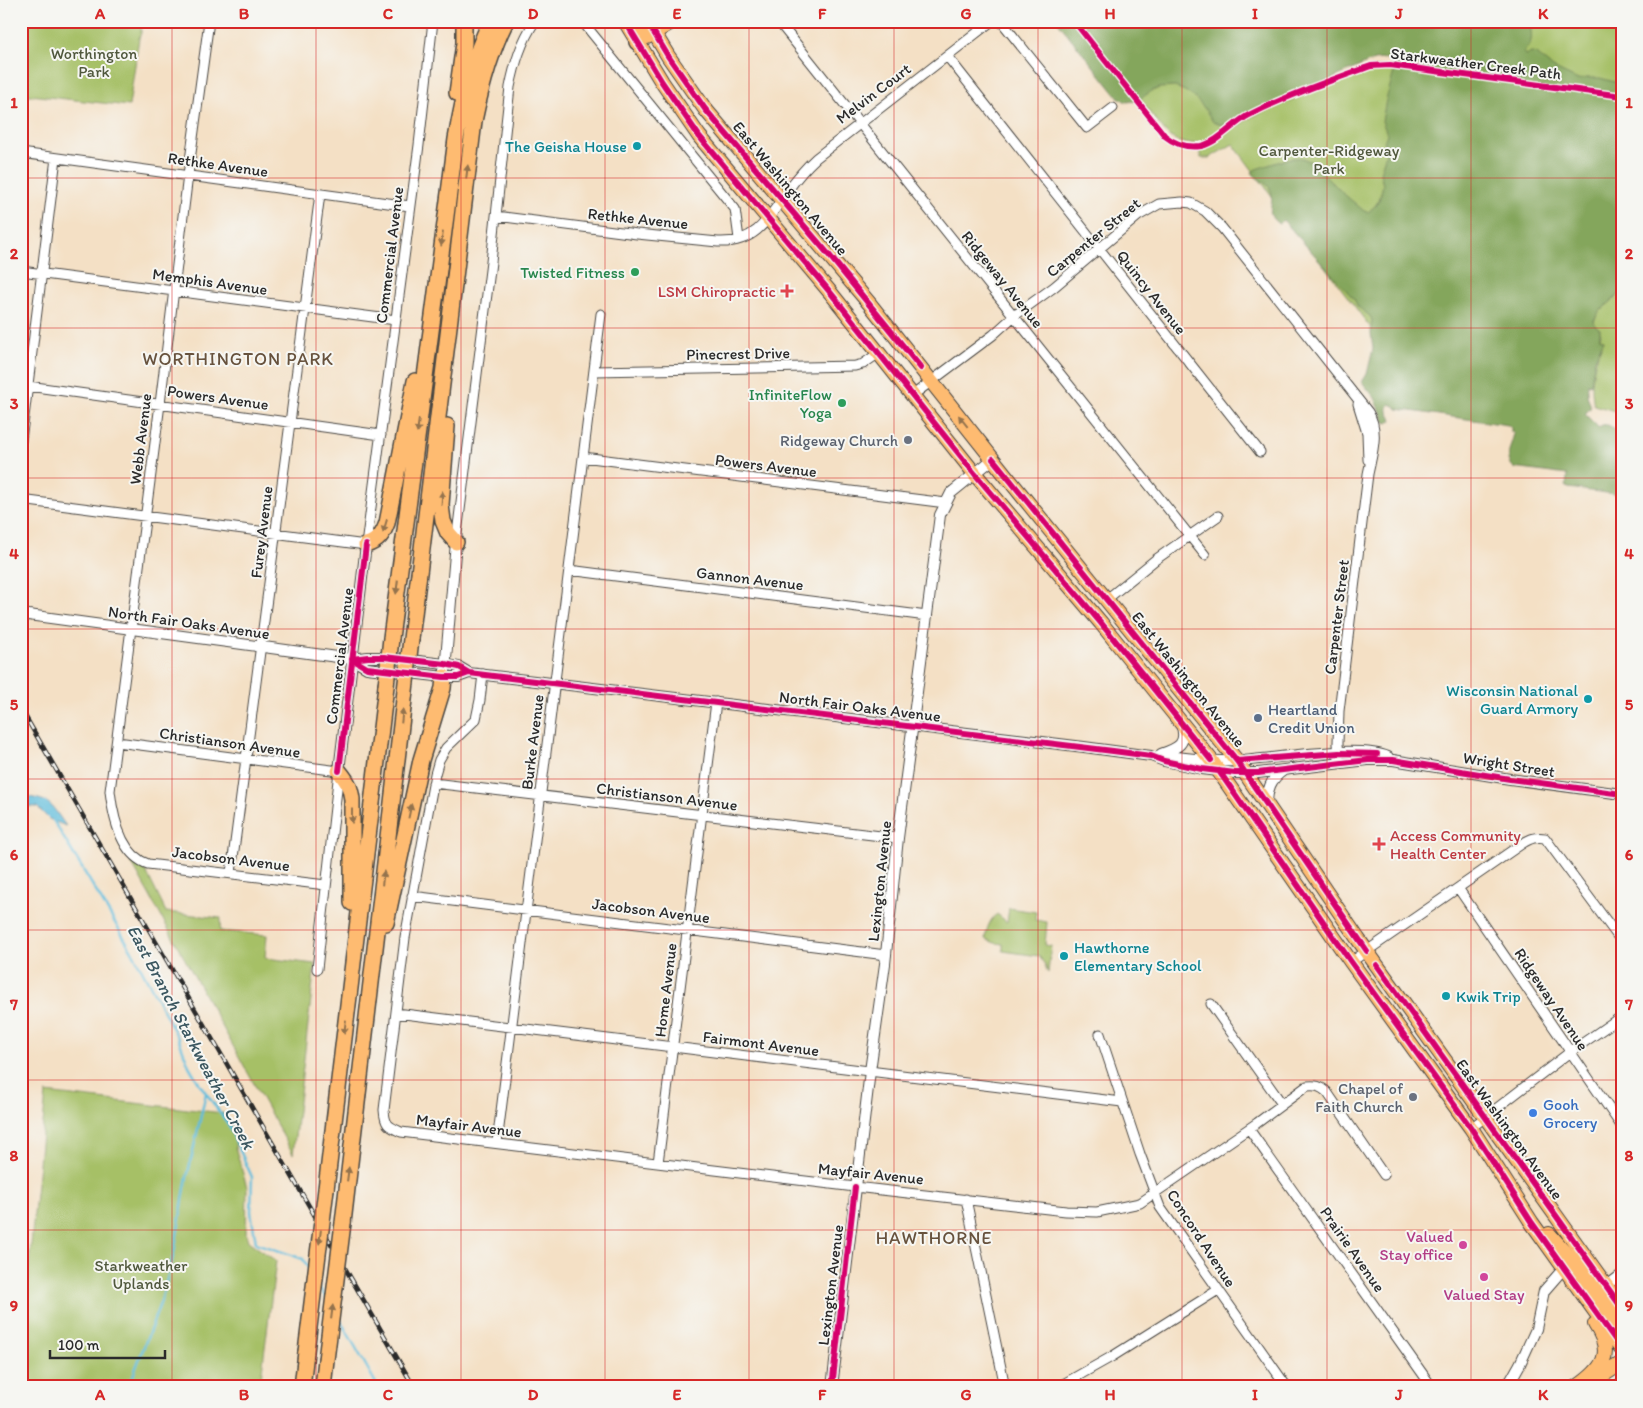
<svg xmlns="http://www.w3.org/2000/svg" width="1643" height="1408" font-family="Itim,sans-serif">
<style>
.green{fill:#a6c066;stroke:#687648}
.forest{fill:#84a65b;stroke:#586843}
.water{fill:#5fbddd;stroke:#457484}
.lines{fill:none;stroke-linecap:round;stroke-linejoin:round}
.stream{stroke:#5fbddd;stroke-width:2.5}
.minor-casing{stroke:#494642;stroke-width:11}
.tertiary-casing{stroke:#494642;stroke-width:12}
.primary-casing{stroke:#494642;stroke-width:16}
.motorway-casing{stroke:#494642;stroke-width:18}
.minor{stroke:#fff;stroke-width:9}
.tertiary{stroke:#fff;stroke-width:10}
.primary{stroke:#febb71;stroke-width:14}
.motorway{stroke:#febb71;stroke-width:15}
.rail-casing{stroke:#2b2b2b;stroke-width:4.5}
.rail{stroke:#f6f6f2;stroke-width:2.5;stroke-dasharray:8;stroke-linecap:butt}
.motorway-bridge-casing{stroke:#494642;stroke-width:18;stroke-linecap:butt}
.motorway-bridge{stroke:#febb71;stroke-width:15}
.cycleway-casing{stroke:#f6f6f2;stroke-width:9}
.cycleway{stroke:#d6006c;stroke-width:6}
.oneway{fill:#94734e}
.grid{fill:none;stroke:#d62828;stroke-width:1;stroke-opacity:0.55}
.culture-dot{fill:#0f9aa8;stroke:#f6f6f2;stroke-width:2}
.leisure-dot{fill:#2e9e5b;stroke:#f6f6f2;stroke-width:2}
.health-dot{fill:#e0444e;stroke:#f6f6f2;stroke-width:2}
.worship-dot{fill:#6b7280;stroke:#f6f6f2;stroke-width:2}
.service-dot{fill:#5c6f8a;stroke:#f6f6f2;stroke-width:2}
.shop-dot{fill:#3f7fe0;stroke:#f6f6f2;stroke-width:2}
.hotel-dot{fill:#d1479c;stroke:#f6f6f2;stroke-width:2}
.labels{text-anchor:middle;stroke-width:4;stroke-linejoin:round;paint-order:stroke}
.park-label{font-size:16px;fill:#50583d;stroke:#f6f6f2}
.street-label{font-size:16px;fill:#2b2b2b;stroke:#f6f6f2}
.culture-label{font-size:16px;fill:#0d838f;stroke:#f6f6f2;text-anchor:end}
.leisure-label{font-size:16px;fill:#27864d;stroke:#f6f6f2;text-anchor:end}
.health-label{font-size:16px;fill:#be3a42;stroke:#f6f6f2;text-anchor:end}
.worship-label{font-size:16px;fill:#5b616d;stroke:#f6f6f2;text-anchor:end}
.service-label{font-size:16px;fill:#4e5e75;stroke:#f6f6f2;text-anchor:start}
.shop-label{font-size:16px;fill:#366cbe;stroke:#f6f6f2;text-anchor:start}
.hotel-label{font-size:16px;fill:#b23c85;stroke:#f6f6f2;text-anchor:end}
.neighbourhood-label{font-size:18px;letter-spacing:1px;fill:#67523d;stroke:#f6f6f2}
.water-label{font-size:18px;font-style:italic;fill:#3b5760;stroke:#f6f6f2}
.neatline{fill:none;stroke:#d62828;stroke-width:2}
.grid-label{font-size:16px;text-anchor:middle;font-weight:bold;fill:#d62828}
</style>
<rect width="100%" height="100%" fill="#f6f6f2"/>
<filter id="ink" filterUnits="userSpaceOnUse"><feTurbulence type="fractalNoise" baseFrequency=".02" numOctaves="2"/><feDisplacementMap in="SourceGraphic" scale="10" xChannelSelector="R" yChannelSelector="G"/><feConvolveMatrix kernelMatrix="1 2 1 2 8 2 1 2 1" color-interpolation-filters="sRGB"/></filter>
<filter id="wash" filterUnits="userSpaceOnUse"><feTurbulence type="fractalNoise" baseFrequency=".0096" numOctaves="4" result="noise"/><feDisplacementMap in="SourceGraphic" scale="20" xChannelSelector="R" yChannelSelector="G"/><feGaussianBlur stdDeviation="1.12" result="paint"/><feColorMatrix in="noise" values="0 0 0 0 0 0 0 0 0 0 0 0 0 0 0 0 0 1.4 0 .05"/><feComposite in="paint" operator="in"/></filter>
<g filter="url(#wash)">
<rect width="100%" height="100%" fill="#f4e0c5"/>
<!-- green -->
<path class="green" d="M21,21h120v12l-2,5 -10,68 -108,-12z
M1078,21h544v69l-254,-36 -126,61 -36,26 -16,3 -10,-2 -10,-5 -4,-4z
M1383,67l24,2 -28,270 -146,-195 -24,14h-8l-2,-9 54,-33 113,-47z
M1622,292v121l-28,-8c-5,-23 0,-44 10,-65l-4,-2 1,-5 -6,-8 -1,-4 6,-10z
M131,862l13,5 22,45 55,6 -1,13 47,4 -2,23 50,6 -22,190z
M1009,908l27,4 -1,8 12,2 -2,23 6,1 -3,27 -3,-8 -6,-9 -36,-5v-7l-8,-1 -10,-4c2,-10 4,-19 12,-25l10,8z
M46,1093l177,20 13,21 -1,13 12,40 -1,47 2,7 28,20 -16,126h-239v-103l6,1z"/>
<!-- forest -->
<path class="forest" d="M1057,21h473c1,14 5,21 -7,31l2,3 7,-2 5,1 16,14 25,12 8,-2h14l22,6v208l-22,19 -6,9 1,5 5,4v9l4,2 -9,19 -4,25 -3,-1 -1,12 4,12 -6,7 14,14 3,-3c9,-2 13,6 20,11v59l-54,-7 -2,-2 1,-11 -53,-7c-11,-11 -2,-23 0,-35l-3,-1v-4l-3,-3 -111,-16 -2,-3 -5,-2c-5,7 0,10 2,16l-4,3 -3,-1 -10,-24 -13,-16 5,-8 6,-25 -2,-16 1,-13 -2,-4 -12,-9 -4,-8 -71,-79 -4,4c-16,-10 -4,-20 -8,-33 -3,-10 -15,-10 -19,-19l4,-3 34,-11h12l10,4 32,32 20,17 4,1 7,-6 4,-6 4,-15 -3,-12 6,-20 -2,-11 3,-8 -5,-13 4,-21 8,-28 -3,-12 -6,-1 -11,1 -146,65h-6l-9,-3 -8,-13 -11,-12 -9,-6 -10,-4 -16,1 -9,4 -13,9 -11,1 -9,-6z"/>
<!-- water -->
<path class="water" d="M21,796c31,4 28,6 45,30l-17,-7 -12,-12 -16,-1z"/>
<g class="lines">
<!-- stream -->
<path class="stream" d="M53,820l79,131 47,89 10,26 10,17 29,41 24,53 -1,35 5,31 47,16 7,12
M319,1287l8,12
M338,1316l40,71
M130,1387l1,-6 30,-80 13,-48 12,-71 20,-89"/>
</g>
</g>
<g filter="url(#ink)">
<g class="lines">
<defs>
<path id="minor" d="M209,21l-21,154 -28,229 -50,387c3,26 11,64 38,73l178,21
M582,21l153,188 4,30
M778,21l427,534
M1001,21l86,107 26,-20
M947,56l313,396
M21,153l389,53
M496,216l141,18 81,8c38,2 51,-24 70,-52 8,-11 17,-22 28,-32l176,-137
M21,271l375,49
M594,371l261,-5 8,-2 16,-11
M21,385l360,50
M913,395l80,-60 21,-19 40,-29 84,-71 21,-12 23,-2 9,1 14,8 17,17 146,184c12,19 4,42 0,62l-29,237 -1,32 1,16
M1358,404l9,29 1,27
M21,441l35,-283
M583,457l363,46
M21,500l345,45 53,-400 14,-124
M456,542l35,-280 19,-175c5,-24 11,-45 25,-66
M569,570l358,46
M1107,599l48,-39 63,-44
M483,674l-3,26 -4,19 -30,29 -7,12 -4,14 -30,164 -21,172c1,15 4,16 17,22l454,55 211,24 31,1 43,-9 117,-80 50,-37c9,-1 13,0 20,6l57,83
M117,742l222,29 -22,198
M433,783l465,55
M231,873l89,-679
M1458,888l164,239
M412,896l474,59
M1351,962l172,-119c7,-4 13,-7 22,-5l77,104
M1211,1004l71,100
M396,1013l726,89
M1100,1034l40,120 20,53 127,180
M1471,1128l99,-76 52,-36
M1249,1129l183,258
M497,1143l104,-829
M658,1163l58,-461
M966,1199l39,188
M1606,1286l16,-12
M1058,1387l55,-31 105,-66"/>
<path id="tertiary" d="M21,614l331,45 16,-2h16l61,7 14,3 10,6 615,74 67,9 13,5 38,8 33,4h23l110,-13h25l117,19 112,15
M352,659l15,9 77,9h14l11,-4
M445,671l11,-129
M1161,754c17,-6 27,-10 20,-30
M1166,756c24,2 49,7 73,5 35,-2 120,-17 149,-4
M339,771l27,-226
M1267,806c0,-16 3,-27 17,-36
M832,1387l38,-316 15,-107 13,-126 42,-323 11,-22 42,-34
M1505,1387l6,-7 9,-16 16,-35 8,-38 20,-23"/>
<path id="primary" d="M625,21l37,61 37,54 131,156 145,182 126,149 110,137 140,202 120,166 61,95 90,126
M647,21l21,35 37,53 164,194 138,174 230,284 121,178 264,369
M647,37l26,-16
M1549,1234l15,17 58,80
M1595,1380l27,-17
M1577,1387c26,-18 38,-33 18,-63
M1620,1387l2,-1"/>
<path id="motorway" d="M637,42l10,-21
M457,93l7,-50v-22
M447,426l-6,79 2,16 5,12 8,9
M366,545c13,-4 17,-11 21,-22l28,-142
M391,638l65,-499c7,-40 16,-81 35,-118
M411,639l63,-518c7,-34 16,-68 32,-100
M339,771c9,11 11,15 13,28v104
M386,923l35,-163 22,-72 1,-11
M326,1189l60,-503
M343,1223l62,-532
M302,1387l4,-35
M323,1387l3,-27"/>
</defs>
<!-- minor casing -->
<use href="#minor" class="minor-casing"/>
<!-- tertiary casing -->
<use href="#tertiary" class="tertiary-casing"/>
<!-- primary casing -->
<use href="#primary" class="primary-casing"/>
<!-- motorway casing -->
<use href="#motorway" class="motorway-casing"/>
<!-- minor -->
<use href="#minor" class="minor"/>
<!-- tertiary -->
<use href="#tertiary" class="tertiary"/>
<!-- primary -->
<use href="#primary" class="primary"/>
<!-- motorway -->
<use href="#motorway" class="motorway"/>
<defs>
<path id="rail" d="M21,709l393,678"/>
</defs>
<!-- rail casing -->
<use href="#rail" class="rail-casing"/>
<!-- rail -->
<use href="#rail" class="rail"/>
<defs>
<path id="motorway-bridge" d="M386,686l5,-48
M405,691l6,-52
M306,1352l20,-163
M326,1360l17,-137"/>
</defs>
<!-- motorway-bridge casing -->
<use href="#motorway-bridge" class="motorway-bridge-casing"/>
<!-- motorway-bridge -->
<use href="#motorway-bridge" class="motorway-bridge"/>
<defs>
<path id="cycleway" d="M625,21l37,61 37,54 131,156 145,182 126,149 110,137
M647,21l21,35 37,53 124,146 92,113
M1074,21l91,115c11,9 22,12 36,10 18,-4 32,-23 48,-31 37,-19 83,-35 122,-49l19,-1 232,31
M993,459l244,302 130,190
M352,659l16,-2h16l61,7 14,3 10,6 644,78 38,5 13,5 38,8 33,4h23l110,-13h25l117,19 112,15
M352,659l15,9 77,9h14l11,-4
M1237,761l102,-8 38,1
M339,771l27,-226
M1219,771l132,191 120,166 61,95 90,126
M1377,965l245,343
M832,1387l23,-200"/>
</defs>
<!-- cycleway casing -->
<use href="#cycleway" class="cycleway-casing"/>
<!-- cycleway -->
<use href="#cycleway" class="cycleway"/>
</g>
<!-- one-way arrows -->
<defs><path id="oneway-solid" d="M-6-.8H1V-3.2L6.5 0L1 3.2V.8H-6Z" transform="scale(1.25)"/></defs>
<g class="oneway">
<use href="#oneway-solid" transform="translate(467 172) rotate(-83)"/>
<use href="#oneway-solid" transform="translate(442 239) rotate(97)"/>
<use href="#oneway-solid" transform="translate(963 421) rotate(-128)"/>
<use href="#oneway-solid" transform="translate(418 426) rotate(98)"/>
<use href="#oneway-solid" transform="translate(442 498) rotate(-87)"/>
<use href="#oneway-solid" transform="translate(385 526) rotate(107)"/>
<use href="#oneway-solid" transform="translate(397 587) rotate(97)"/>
<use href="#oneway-solid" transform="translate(402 716) rotate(-84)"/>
<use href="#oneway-solid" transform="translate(410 811) rotate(-78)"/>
<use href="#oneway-solid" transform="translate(352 816) rotate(90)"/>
<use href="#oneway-solid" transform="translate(383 878) rotate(-83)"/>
<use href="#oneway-solid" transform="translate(345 1027) rotate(97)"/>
<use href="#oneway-solid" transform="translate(348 1174) rotate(-83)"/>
<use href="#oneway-solid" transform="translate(320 1237) rotate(97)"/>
<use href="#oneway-solid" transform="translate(332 1312) rotate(-83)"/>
</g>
</g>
<!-- grid -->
<path class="grid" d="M172,21v1366M316,21v1366M461,21v1366M605,21v1366M749,21v1366M894,21v1366M1038,21v1366M1182,21v1366M1327,21v1366M1471,21v1366M21,178h1601M21,328h1601M21,478h1601M21,629h1601M21,779h1601M21,930h1601M21,1080h1601M21,1230h1601"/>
<!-- markers -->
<g class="culture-dot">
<circle cx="637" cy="146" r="5"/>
<circle cx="1588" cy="699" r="5"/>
<circle cx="1064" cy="956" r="5"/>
<circle cx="1446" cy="996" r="5"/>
</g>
<g class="leisure-dot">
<circle cx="635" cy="272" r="5"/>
<circle cx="842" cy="403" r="5"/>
</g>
<g class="health-dot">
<path d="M784.5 283.5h5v5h5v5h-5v5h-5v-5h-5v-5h5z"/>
<path d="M1376.5 836.5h5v5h5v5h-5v5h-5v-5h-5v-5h5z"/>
</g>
<g class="worship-dot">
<circle cx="908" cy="440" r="5"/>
<circle cx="1413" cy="1097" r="5"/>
</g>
<circle class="service-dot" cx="1258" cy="718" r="5"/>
<circle class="shop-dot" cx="1533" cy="1113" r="5"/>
<g class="hotel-dot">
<circle cx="1463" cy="1245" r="5"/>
<circle cx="1484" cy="1277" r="5"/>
</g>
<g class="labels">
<!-- park labels -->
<g class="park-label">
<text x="94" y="59">Worthington<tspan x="94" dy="18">Park</tspan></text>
<text x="1329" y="156">Carpenter-Ridgeway<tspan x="1329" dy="18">Park</tspan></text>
<text x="141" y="1271">Starkweather<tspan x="141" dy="18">Uplands</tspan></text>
</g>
<!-- street labels -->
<g class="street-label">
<text transform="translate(1476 63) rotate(7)" y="6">Starkweather Creek Path</text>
<text transform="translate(873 93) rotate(-37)" y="6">Melvin Court</text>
<text transform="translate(218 164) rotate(8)" y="6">Rethke Avenue</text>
<text transform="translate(791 188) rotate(50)" y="6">East Washington Avenue</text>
<text transform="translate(638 218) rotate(6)" y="6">Rethke Avenue</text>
<text transform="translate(1093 237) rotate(-39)" y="6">Carpenter Street</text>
<text transform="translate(389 255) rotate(-83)" y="6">Commercial Avenue</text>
<text transform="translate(1003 279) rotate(51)" y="6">Ridgeway Avenue</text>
<text transform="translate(210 281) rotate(8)" y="6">Memphis Avenue</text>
<text transform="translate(1152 292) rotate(52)" y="6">Quincy Avenue</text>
<text transform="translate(738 353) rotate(-1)" y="6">Pinecrest Drive</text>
<text transform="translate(218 397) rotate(8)" y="6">Powers Avenue</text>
<text transform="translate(140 439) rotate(-83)" y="6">Webb Avenue</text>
<text transform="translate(766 465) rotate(7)" y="6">Powers Avenue</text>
<text transform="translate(261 532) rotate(-83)" y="6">Furey Avenue</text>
<text transform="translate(750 578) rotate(7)" y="6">Gannon Avenue</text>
<text transform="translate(1336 617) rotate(-83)" y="6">Carpenter Street</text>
<text transform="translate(189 622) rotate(8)" y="6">North Fair Oaks Avenue</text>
<text transform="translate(339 656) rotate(-83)" y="6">Commercial Avenue</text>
<text transform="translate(1189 679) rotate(51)" y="6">East Washington Avenue</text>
<text transform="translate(860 706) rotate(7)" y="6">North Fair Oaks Avenue</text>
<text transform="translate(230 742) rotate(8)" y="6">Christianson Avenue</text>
<text transform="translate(532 742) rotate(-83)" y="6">Burke Avenue</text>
<text transform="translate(1509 764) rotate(9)" y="6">Wright Street</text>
<text transform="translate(667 796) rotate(7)" y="6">Christianson Avenue</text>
<text transform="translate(231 858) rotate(7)" y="6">Jacobson Avenue</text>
<text transform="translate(879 881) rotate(-84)" y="6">Lexington Avenue</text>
<text transform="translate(651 910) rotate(7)" y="6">Jacobson Avenue</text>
<text transform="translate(665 990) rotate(-83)" y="6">Home Avenue</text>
<text transform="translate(1552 999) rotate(56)" y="6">Ridgeway Avenue</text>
<text transform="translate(761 1043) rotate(7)" y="6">Fairmont Avenue</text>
<text transform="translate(469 1125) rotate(7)" y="6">Mayfair Avenue</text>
<text transform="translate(1510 1129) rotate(54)" y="6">East Washington Avenue</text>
<text transform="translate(871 1173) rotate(6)" y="6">Mayfair Avenue</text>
<text transform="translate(1202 1238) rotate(57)" y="6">Concord Avenue</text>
<text transform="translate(1353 1249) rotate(55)" y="6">Prairie Avenue</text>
<text transform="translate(830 1285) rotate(-83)" y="6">Lexington Avenue</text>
</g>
<!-- culture labels -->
<g class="culture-label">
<text x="627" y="152">The Geisha House</text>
<text x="1578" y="696">Wisconsin National<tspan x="1578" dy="18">Guard Armory</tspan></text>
<text x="1074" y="953" text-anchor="start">Hawthorne<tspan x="1074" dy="18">Elementary School</tspan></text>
<text x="1456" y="1002" text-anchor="start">Kwik Trip</text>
</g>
<!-- leisure labels -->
<g class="leisure-label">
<text x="625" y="278">Twisted Fitness</text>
<text x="832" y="400">InfiniteFlow<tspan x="832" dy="18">Yoga</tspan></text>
</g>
<!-- health labels -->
<g class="health-label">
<text x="776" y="297">LSM Chiropractic</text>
<text x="1390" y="841" text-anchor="start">Access Community<tspan x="1390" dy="18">Health Center</tspan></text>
</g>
<!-- worship labels -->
<g class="worship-label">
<text x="898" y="446">Ridgeway Church</text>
<text x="1403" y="1094">Chapel of<tspan x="1403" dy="18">Faith Church</tspan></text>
</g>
<!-- service labels -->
<g class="service-label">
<text x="1268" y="715">Heartland<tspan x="1268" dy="18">Credit Union</tspan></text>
</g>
<!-- shop labels -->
<g class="shop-label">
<text x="1543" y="1110">Gooh<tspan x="1543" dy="18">Grocery</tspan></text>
</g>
<!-- hotel labels -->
<g class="hotel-label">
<text x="1453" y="1242">Valued<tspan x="1453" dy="18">Stay office</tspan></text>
<text x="1484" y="1300" text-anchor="middle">Valued Stay</text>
</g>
<!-- neighbourhood labels -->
<g class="neighbourhood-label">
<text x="238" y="365">WORTHINGTON PARK</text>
<text x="934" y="1244">HAWTHORNE</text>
</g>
<!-- water labels -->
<g class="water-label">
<text transform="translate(191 1037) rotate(62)" y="6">East Branch Starkweather Creek</text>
</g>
</g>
<!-- margin -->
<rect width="1643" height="1408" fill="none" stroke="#f6f6f2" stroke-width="55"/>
<!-- scale -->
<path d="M50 1350v8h115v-8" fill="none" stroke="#2b2b2b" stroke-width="2.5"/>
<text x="58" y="1350" font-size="15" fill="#2b2b2b" stroke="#f6f6f2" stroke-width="4" paint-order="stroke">100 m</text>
<rect x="28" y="28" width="1588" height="1352" class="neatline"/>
<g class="grid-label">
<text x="100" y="19">A</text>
<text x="244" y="19">B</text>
<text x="388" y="19">C</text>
<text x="533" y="19">D</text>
<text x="677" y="19">E</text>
<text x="822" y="19">F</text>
<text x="966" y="19">G</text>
<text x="1110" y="19">H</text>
<text x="1255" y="19">I</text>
<text x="1399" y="19">J</text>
<text x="1543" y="19">K</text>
<text x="14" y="108">1</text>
<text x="1629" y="108">1</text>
<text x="14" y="259">2</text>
<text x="1629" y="259">2</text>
<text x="14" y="409">3</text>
<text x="1629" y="409">3</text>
<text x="14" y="559">4</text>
<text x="1629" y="559">4</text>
<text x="14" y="710">5</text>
<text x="1629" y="710">5</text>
<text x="14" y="860">6</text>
<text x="1629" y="860">6</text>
<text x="14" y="1010">7</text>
<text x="1629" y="1010">7</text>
<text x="14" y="1161">8</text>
<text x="1629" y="1161">8</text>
<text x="14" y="1311">9</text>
<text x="1629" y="1311">9</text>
<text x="100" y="1400">A</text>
<text x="244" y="1400">B</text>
<text x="388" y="1400">C</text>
<text x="533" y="1400">D</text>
<text x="677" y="1400">E</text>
<text x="822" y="1400">F</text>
<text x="966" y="1400">G</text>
<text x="1110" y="1400">H</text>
<text x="1255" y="1400">I</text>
<text x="1399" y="1400">J</text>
<text x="1543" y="1400">K</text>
</g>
</svg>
